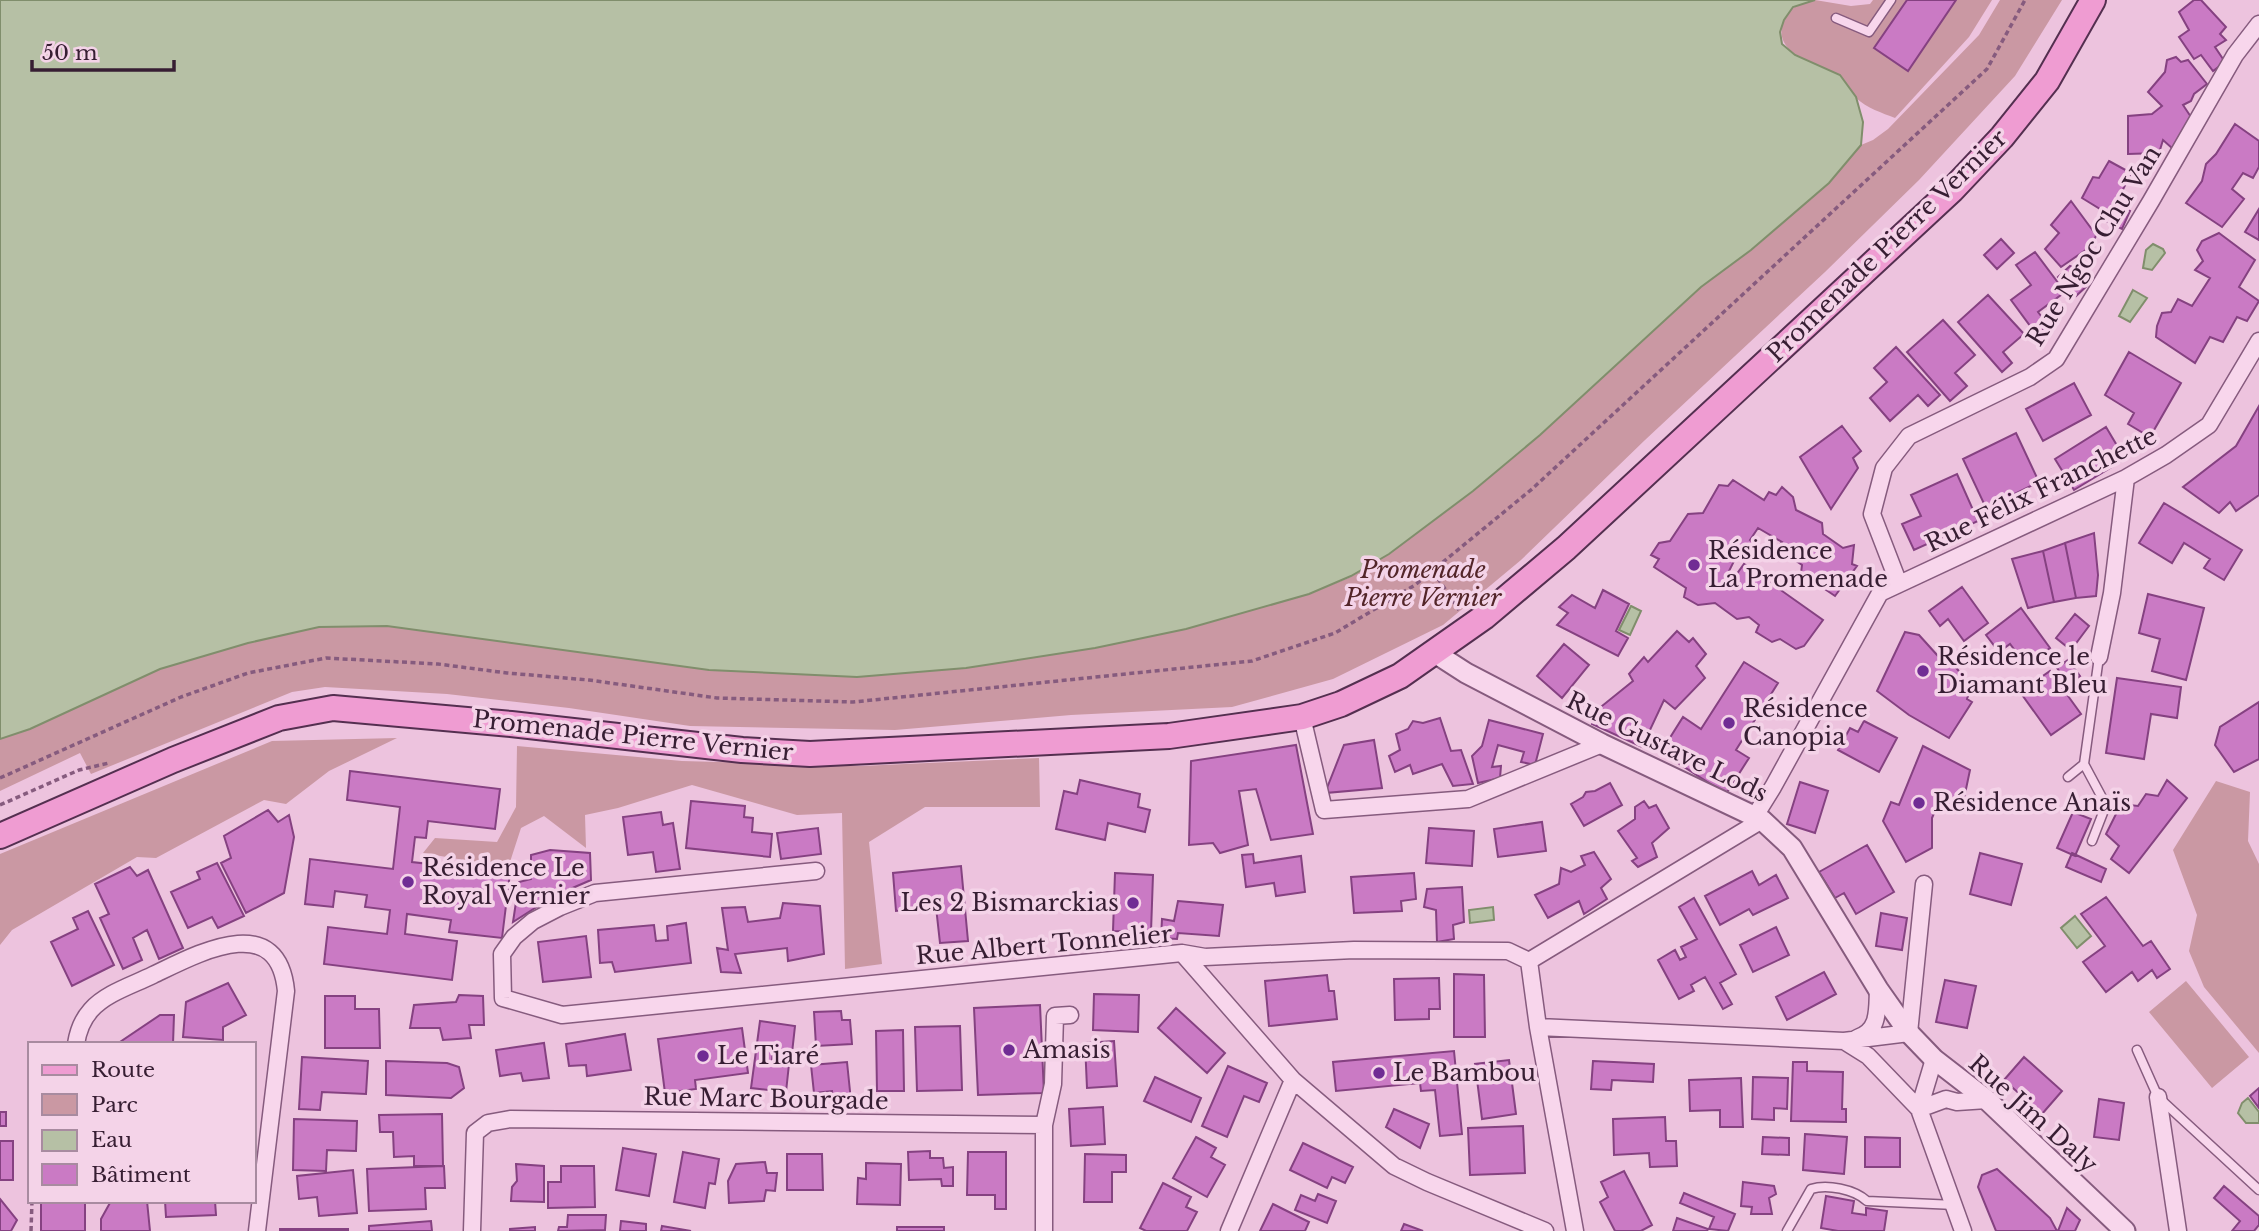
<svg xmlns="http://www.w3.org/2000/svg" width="2259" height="1231" font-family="'Libre Baskerville',serif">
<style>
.green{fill:#ca98a3}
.water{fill:#b6c0a5;stroke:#808e6c;stroke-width:2}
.building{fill:#ca7ac4;stroke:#854181;stroke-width:2}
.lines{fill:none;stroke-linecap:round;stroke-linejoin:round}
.service-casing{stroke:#865b7e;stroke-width:11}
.minor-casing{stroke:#865b7e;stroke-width:19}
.tertiary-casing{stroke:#865b7e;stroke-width:23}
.primary-casing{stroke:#542f50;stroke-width:28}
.path{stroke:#865b7e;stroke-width:3.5;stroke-dasharray:5 3.5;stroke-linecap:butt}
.service{stroke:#f8d6ec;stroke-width:8}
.minor{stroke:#f8d6ec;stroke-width:16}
.tertiary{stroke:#f8d6ec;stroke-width:19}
.primary{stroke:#ef9cd2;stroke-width:24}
.poi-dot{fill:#702c94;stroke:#f4d3e8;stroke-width:2.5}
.labels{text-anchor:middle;stroke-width:7;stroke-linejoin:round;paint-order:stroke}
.street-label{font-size:24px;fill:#371e33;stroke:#f4d3e8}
.poi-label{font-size:24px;fill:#371e33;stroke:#f4d3e8;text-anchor:start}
.park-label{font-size:24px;font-style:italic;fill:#532529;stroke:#f4d3e8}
</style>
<rect width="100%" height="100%" fill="#edc3de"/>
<!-- green -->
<path class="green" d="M1815,0l36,6 19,-2 3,-4h119l-23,37 -74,81c-13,-5 -28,-10 -39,-20 -5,-5 -6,-13 -12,-17 -23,-14 -77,-28 -59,-62 6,-13 17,-17 30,-19z
M2000,0h62l-47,76 -96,104 -94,92 -180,168 -124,120 -78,65 -110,54 -101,28 -161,8 -176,15 -205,-4 -121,-18 -122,-14 -122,-7 -33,5 -201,82 -11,-21 -80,38v-52l30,-10 130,-60 88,-26 71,-16 68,-1 322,44 148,7 109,-9 129,-20 91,-19 123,-35 42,-17 38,-23 84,-63 67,-56 161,-148 50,-37 78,-67 32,-38 12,-5 15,-11 91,-94z
M397,738l-68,33 -43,33 -22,-4 -108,58 -19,-1 -125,73 -12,15v-91l272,-113z
M517,746l165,15 179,5 178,-8 1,49h-115l-56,35 13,122 -37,5 -3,-156 -45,2 -105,-30 -74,23 -33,7 1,33 -42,-32 -23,12 -12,37h-16l-70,-12 12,-15 62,4 19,-35z
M2216,781l34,11 -2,49 11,23v189l-55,-66 -15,-36 8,-36 -24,-65z
M2186,981l63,76 -37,31 -63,-76z"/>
<!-- water -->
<path class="water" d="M0,0h1815l-22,7 -9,13 -4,12 2,12 13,11 45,20 16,22 7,25 -2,23 -32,38 -78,67 -50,37 -161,148 -67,56 -84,63 -38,22 -42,18 -123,35 -91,19 -129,20 -109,9 -148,-7 -322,-44 -68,1 -71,16 -88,26 -130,60 -30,10z
M2153,244l10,5 2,4 -13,17 -9,-2 3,-18z
M2133,290l14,8 -17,24 -11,-6z
M1631,606l10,5 -11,24 -11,-5z
M1493,907l1,13 -24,3 -1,-13z
M2075,916l16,20 -14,12 -16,-20z
M2248,1098l11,14v11h-13l-8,-10 4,-10z"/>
<!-- building -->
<path class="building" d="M1907,0h49l-48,71 -34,-23z
M2194,0h7l25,27 -6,7 6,6 -11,7 10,15 -12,9 -12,-16 -7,4 -15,-22 10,-7 -10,-18z
M2176,57l5,5 7,-2 19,24 -13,10 -3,7 -8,4 8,12 -18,32 -10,-9 -4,13 -31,1v-38l24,-2 10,-8 -14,-14 17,-20 2,-12z
M2235,124l24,17v26l-6,11 -10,-5 -11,16 12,10 -22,28 -36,-24 16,-22 4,-17 10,-10z
M2109,161l22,12 -15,31 14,7 -8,18 -17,-8 3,-7 -26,-16 11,-21 6,1z
M2071,201l25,34 -3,10 -32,22 -16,-18 14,-16 -8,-8z
M2259,209v31l-14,-8z
M2219,233l36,27 -16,27 20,14 -12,20 -10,-4 -14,25 -13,-5 -15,26 -39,-26 1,-11 5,-13 9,-1 7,-13 14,7 18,-28 -15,-8 8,-9 -6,-11 5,-9z
M2001,239l13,14 -17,16 -13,-14z
M2035,252l30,40 -27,20 10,13 -12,9 -25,-34 20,-15 -15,-20z
M2070,266l12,6 6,13 -12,11 -18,-19z
M1988,295l36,39 -21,18 9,11 -10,9 -44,-50z
M1943,320l32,35 -20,18 12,13 -17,15 -43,-49z
M1896,347l44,48 -12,11 -10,-11 -28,26 -20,-23 17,-16 -13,-14z
M2129,352l52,31 -31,54 -22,-13 6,-11 -29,-18z
M2074,383l17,32 -48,26 -17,-32z
M2259,406v89l-23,16 -6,-9 -11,11 -36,-26 53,-41z
M1842,426l19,25 -8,7 5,10 -27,41 -31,-52z
M2106,427l19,32 -51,31 -19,-31z
M2016,433l23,49 -53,26 -23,-49z
M1957,474l21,47 -64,29 -12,-26 19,-8 -10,-21z
M1733,480l31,20 5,-8 7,3 6,-8 11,10 3,13 26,13 1,11 20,14 11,-3 -2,19 5,2 -22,30 -34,-23 1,-8 -25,-17 5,-6 -24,-14 -8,12 4,3 -12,17 -6,-3 -7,14 7,4 8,-11 79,56 -19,26 -8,3 -16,-10 -8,3 -16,-10 3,-7 -10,-8 -12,2 -22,-16 -17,2 -14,-8 2,-9 -32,-21 5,-8 -8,-4 8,-12 11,-2 18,-27 15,-1 16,-28 9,1z
M2164,503l78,47 -18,30 -20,-12 6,-9 -26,-16 -12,20 -33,-20z
M2094,533l4,42 -2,21 -20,2 -11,-55z
M2065,543l11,55 -22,4 -11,-51z
M2043,551l11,51 -26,6 -16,-49z
M1962,587l26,36 -24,18 -16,-22 -8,7 -11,-15z
M1603,590l26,14 -13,27 12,7 -10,18 -61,-31 11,-12 -9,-6 13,-12 23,13z
M2148,594l56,14 -18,72 -34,-9 8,-32 -21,-6z
M2021,608l29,40 -24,17 -16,-21 -11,8 -13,-17z
M2075,614l14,12 -18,24 -15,-12z
M1677,631l12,11 4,-4 13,16 -10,12 9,12 -30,31 -11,-9 -22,47 -50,-23 5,-14 36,-29 -4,-7 15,-17 4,5z
M1905,632l14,3 19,21 7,-2 26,32 -4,13 5,3 -23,36 -40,-23 -32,-24z
M1564,644l25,21 -27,33 -25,-22z
M2068,660l12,16 -11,8 -12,-16z
M1744,662l34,21 -42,67 13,8 -23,36 -65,-42 22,-35 18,12z
M2050,671l31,43 -30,21 -31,-43z
M2117,678l64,9 -4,31 -26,-4 -7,45 -38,-6z
M2259,702v57l-25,13 -19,-27 5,-18z
M1440,718l11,33 10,-1 12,34 -20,2 -11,-22 -29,10 -3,-9 -15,7 -6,-16 11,-6 -4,-16 12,-5 5,-8 10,2z
M1489,720l54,14 -8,31 -14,-3 3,-10 -26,-7 -6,22 9,-1 -1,12 -22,5 -6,-27 10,-10z
M1864,721l33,17 -18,34 -41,-22 12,-22 8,4z
M1374,740l8,48 -57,5 19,-48z
M1296,745l17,89 -42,6 -15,-51 -17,2 9,54 -28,8 -7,-10 -24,2 2,-84z
M1923,746l47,24 -8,38 -22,-9 -8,19v30l-26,14 -23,-41 8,-19 8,3z
M350,771l150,18 -5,40 -67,-8 -2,17 -11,-1 -3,25 98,11 -8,65 -53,-6 2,-12 -44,-6 -2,20 52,7 -5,39 -128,-16 4,-37 59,7 3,-24 -25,-3 2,-12 -32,-4 -2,16 -28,-3 5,-45 83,10 7,-62 -53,-7z
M1080,780l60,14 -2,13 12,3 -5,22 -37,-9 -3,17 -49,-11 8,-38 13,3z
M2167,780l20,18 -58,75 -18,-14 8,-13 -13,-12 15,-30 17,2 8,-12 12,2z
M1800,782l28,9 -13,42 -28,-9z
M1610,783l12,22 -38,21 -13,-22 12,-7 3,-5 9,-1z
M691,801l54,5 -1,11 9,1 -1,14 20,2 -2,23 -84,-9z
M1644,801l5,7 7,-3 13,23 -17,15 5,14 -19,10 -6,-6 5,-3 -19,-27 17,-12v-12z
M268,810l10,12 11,-7 5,22 -10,56 -38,20 -25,-50 10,-5 -7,-22z
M661,812l2,13 10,-2 7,46 -24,3 -3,-20 -25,3 -5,-38z
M2073,812l18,7 -16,37 -18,-8z
M1542,822l4,29 -48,6 -4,-28z
M818,828l3,26 -40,5 -4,-26z
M1429,828l45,3 -2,35 -46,-3z
M1867,845l27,47 -38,22 -12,-21 -9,5 -16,-26z
M550,850l40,3 1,27 -37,16 -41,26 6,-40 12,-3v-24z
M1594,852l17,27 -10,9 6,11 -23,15 -5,-13 -31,17 -13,-23 24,-11 2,-16 10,4 14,-7 -4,-9z
M1980,853l42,11 -11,41 -41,-11z
M2072,853l34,16 -5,13 -35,-15z
M1253,854l1,9 47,-7 4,36 -29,4 -2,-13 -28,4 -4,-32z
M217,863l27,53 -26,12 -6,-11 -24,11 -17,-36 29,-13 -3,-7z
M961,866l7,75 -28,2 -4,-36 -40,4 -3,-38z
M130,867l7,9 11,-6 35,78 -24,11 -12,-29 -14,8 9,22 -19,9 -23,-51 9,-4 -14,-30z
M1752,871l7,14 17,-10 12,23 -35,17 -4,-6 -29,16 -15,-29z
M1115,873l38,2 -2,57 -38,-1z
M1414,873l2,26 -15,2 1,10 -48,2 -3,-36z
M1462,887l2,35 -11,3 1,14 -17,3 -1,-32 -12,-3 3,-18z
M2106,897l37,49 8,-5 19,28 -13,9 -5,-8 -14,11 -6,-9 -26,20 -23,-30 22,-16 -24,-32z
M1694,898l42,76 -16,9 12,21 -9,5 -18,-32 -14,8 3,6 -15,8 -21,-39 17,-10 5,10 6,-3 -5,-10 16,-8 -18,-32z
M1178,901l45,4 -4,31 -41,-3 -1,6 -16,-1 1,-19 12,2z
M783,903l37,3 4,48 -36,7 -1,-13 -52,6 6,19 -20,-1 -4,-24 11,2 -6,-42 23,-1 3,15 32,-4z
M88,911l26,54 -42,21 -21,-44 27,-13 -5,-11z
M1881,913l26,5 -5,32 -26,-4z
M686,923l5,40 -76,9 -3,-10 -12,1 -2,-33 56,-5 2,16 12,-1 -1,-14z
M1776,927l13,28 -36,17 -13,-27z
M586,936l5,41 -48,5 -5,-40z
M1824,972l12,22 -49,26 -11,-23z
M1454,974l30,1 1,62h-31z
M1327,975l2,16h5l3,28 -68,7 -4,-45z
M1439,978l1,31h-11v10l-34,1 -1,-41z
M1945,980l31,6 -9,42 -31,-6z
M228,983l18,32 -23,12v13l-40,-3 3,-35z
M1094,994l45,1 -1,37 -45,-2z
M459,995l24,1 1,29h-15l2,13 -28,2 -3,-12h-30l4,-23 42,-3z
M325,996h30v13h24l1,39h-55z
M1040,1005l4,88 -66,2 -4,-87z
M1176,1008l49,45 -18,20 -49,-45z
M841,1011l1,9h8l2,24 -36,2 -2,-34z
M160,1015h14l-1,29h-56z
M760,1021l35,5 -3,27 -19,-3 -1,11 17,3 -3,28 -35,-4z
M960,1026l2,64 -45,1 -2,-64z
M742,1028l6,45 -53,7 1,9 -31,4 -7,-54z
M903,1030l1,61h-27l-1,-60z
M625,1034l6,36 -44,6 -1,-11 -17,1 -3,-22z
M1114,1041l3,45 -30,2 -2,-45z
M544,1043l5,35 -26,3 -2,-8 -21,3 -4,-26z
M1454,1051l8,83 -22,2 -5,-46 -14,1 -1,-8 -84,8 -3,-29z
M302,1057l66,4 -2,33 -44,-2 -2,18 -21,-1z
M2024,1057l38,34 -20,23 -38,-34z
M1509,1060l7,54 -34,5 -7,-55z
M386,1061l61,2 12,4 5,21 -13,10 -65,-3z
M1593,1061l61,3 -1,18 -41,-2 -1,10 -20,-1z
M847,1062l4,39 -18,2 -1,-12 -18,2 -3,-28z
M1793,1062h14v9l36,1 -1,37h4v13l-55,-1z
M1228,1066l39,17 -8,19 -15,-6 -17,41 -25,-11z
M1155,1077l46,21 -10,24 -47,-21z
M1753,1077l35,1 -1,31 -13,-1v12l-22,-1z
M1741,1078l2,49h-23v-17l-30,1 -1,-31z
M2259,1088v20l-9,-12z
M2099,1099l25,4 -5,37 -25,-3z
M1103,1107l2,37 -34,2 -2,-37z
M1394,1109l35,15 -9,24 -34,-21z
M0,1112h6v14h-6z
M442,1114l1,52h-29v-10l-20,1 -1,-25h-13l-1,-17z
M1665,1117l1,24h10l1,25 -27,1 -1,-14 -35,2 -1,-36z
M294,1119l63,2 -1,30 -29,-1 -1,21 -33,-1z
M1523,1126l2,47 -55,2 -2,-47z
M1805,1134l42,3 -3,37 -41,-4z
M1196,1137l20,11 -5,9 14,8 -18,32 -34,-19z
M1763,1137l26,1v17l-27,-1z
M1865,1137l35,1v29h-35z
M0,1141h13v39h-13z
M1303,1143l50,24 -8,16 -13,-6 -5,11 -37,-18z
M623,1148l33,6 -7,42 -33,-6z
M930,1151v7h13l1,10 9,-1v19h-11l-1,-7 -32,1 -1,-28z
M683,1152l36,7 -4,25 -6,-1 -4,25 -31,-6z
M968,1152h38v57h-11v-14h-28z
M787,1154h35l1,36h-36z
M1085,1154l41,1v17h-14v30h-28z
M765,1162l2,11h10l-2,18 -9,-1 -2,11 -35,2 -1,-22 8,-17z
M866,1163l35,1 -1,41 -43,-1 1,-26 8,1z
M516,1164l28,2v36l-33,-1 1,-14 5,-6z
M444,1166l1,22h-20l1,21 -57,2 -2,-42z
M561,1166h33l1,41 -47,1v-26h13z
M1997,1169l53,49 7,13h-61l-18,-44 4,-12z
M353,1170l4,43 -38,3 -2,-19 -18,2 -2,-23z
M1624,1171l28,54 -11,6h-26l-15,-29 8,-5 -7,-15z
M1743,1182l31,4 2,8 -7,4 3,16h-21l1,-7 -11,-1z
M1163,1183l28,14 -5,10 11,5 -10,19h-41l-6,-3z
M2224,1186l35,30v9l-5,6h-22l8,-10 -26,-23z
M1684,1193l51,21 -7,17 -19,-2 5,-12 -34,-14z
M1318,1194l18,7 -9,22 -32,-13 6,-15 14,6z
M1826,1196l28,5 -2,12 14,2v-7l21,3 -3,20h-46l-17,-3z
M0,1199l17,21 -6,11h-11z
M41,1201h44v30h-44z
M111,1201h36l3,30h-49v-12z
M165,1201h50l1,14 -50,2z
M1273,1204l36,18 -4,9h-45z
M2067,1208l13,12 -5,11h-17z
M568,1215h38l-1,15 -47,1 1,-4h8z
M1677,1218l31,11 -1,2h-34z
M431,1221l1,10h-63v-5z
M621,1221l25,3v7h-26z
M1404,1224l19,7h-22z
M662,1226l29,5h-30z
M535,1227v4h-25v-2z
M897,1227h47v4h-47z
M280,1229h68v2h-68z"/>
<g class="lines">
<defs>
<path id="service" d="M1836,18l33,14 22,-32
M2068,777l16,-13
M2092,841l14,-36 -22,-41 15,-107
M2137,1050l21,47 101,93
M1787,1231l24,-42c16,-5 43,0 56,12l88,4"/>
<path id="minor" d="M1899,584l-27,-70 12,-46 25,-32 121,-59 26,-18 95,-158 84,-146 24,-31
M2099,657l13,-64 14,-115
M1302,717l22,93 144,-11 134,-55
M1755,816l18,-29 107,-194 246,-115 40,-23 43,-30 50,-84
M816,871l-221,22 -35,14 -27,14 -19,16 -12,17 1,44 59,17 620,-62 23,4 149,-7 154,1 21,10
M1182,953l111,127 101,86 33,16 118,49
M1529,961l9,66 37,204
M1529,961l233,-141
M1538,1027l306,14 65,-8 15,-149
M1857,1038c23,-7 20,-29 21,-49
M1844,1041l24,15 51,53 44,122
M76,1044c2,-13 6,-24 15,-34 15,-17 42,-25 62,-35 44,-21 125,-66 133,16l-29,240
M2158,1097l20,134
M1919,1109l27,-10 11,3 30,-2
M1919,1109l15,-50
M472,1231l3,-98 13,-10 22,-4 534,6
M1044,1231v-106l9,-41 2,-68 15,-1
M1229,1231l64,-151"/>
<path id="tertiary" d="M1435,653l31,20 136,71 160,76 30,28 86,141 31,44 25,26 53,41 138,131"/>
<path id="primary" d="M0,836l173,-76 106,-42 54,-10 178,16 231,26 68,4 359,-18 133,-19 39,-13 59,-28 84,-59 82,-69 386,-358 50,-53 45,-56 46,-81"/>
</defs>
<!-- service casing -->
<use href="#service" class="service-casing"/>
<!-- minor casing -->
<use href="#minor" class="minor-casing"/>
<!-- tertiary casing -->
<use href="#tertiary" class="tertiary-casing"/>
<!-- primary casing -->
<use href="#primary" class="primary-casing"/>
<!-- path -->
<path class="path" d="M1433,571l26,39
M0,778l181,-81 67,-24 78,-15 112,6 69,9 82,7 128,18 136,4 399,-41 83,-28 80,-48 117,-96 455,-420 38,-69
M0,805l79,-35 30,-7
M31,1231l1,-30"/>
<!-- service -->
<use href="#service" class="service"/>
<!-- minor -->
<use href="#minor" class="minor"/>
<!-- tertiary -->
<use href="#tertiary" class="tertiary"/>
<!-- primary -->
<use href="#primary" class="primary"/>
</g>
<!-- markers -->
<g class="poi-dot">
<circle cx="1694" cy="565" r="7"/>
<circle cx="1923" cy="671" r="7"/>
<circle cx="1729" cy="723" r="7"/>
<circle cx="1919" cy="803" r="7"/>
<circle cx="408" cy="882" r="7"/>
<circle cx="1133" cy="903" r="7"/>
<circle cx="1009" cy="1050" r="7"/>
<circle cx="703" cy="1056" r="7"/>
<circle cx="1379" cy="1073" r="7"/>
</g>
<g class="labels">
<!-- street labels -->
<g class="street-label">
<text transform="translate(1887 246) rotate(-44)" y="8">Promenade Pierre Vernier</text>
<text transform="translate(2094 246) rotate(-58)" y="8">Rue Ngoc Chu Van</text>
<text transform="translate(2041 490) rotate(-26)" y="8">Rue Félix Franchette</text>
<text transform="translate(633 736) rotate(6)" y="8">Promenade Pierre Vernier</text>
<text transform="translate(1667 747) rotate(26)" y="8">Rue Gustave Lods</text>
<text transform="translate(1044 945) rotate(-5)" y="8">Rue Albert Tonnelier</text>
<text transform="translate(766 1099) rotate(1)" y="8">Rue Marc Bourgade</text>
<text transform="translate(2033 1114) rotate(42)" y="8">Rue Jim Daly</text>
</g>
<!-- poi labels -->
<g class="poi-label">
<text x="1708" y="559">Résidence<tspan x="1708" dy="28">La Promenade</tspan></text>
<text x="1937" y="665">Résidence le<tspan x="1937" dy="28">Diamant Bleu</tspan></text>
<text x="1743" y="717">Résidence<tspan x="1743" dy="28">Canopia</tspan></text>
<text x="1933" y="811">Résidence Anaïs</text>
<text x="422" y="876">Résidence Le<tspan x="422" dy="28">Royal Vernier</tspan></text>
<text x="1119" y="911" text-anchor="end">Les 2 Bismarckias</text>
<text x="1023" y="1058">Amasis</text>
<text x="717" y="1064">Le Tiaré</text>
<text x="1393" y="1081">Le Bambou</text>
</g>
<!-- park labels -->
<g class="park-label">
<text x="1423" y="578">Promenade<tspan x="1423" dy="28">Pierre Vernier</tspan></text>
</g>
</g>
<!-- legend -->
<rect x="28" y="1042" width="228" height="161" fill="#f4d3e8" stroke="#a88ba0" stroke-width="2"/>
<rect x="42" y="1065" width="35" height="10" fill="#ef9cd2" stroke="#a88ba0" stroke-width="2"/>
<text x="91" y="1077" font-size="21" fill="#371e33">Route</text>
<rect x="42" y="1094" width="35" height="21" fill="#ca98a3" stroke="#a88ba0" stroke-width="2"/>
<text x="91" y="1112" font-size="21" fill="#371e33">Parc</text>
<rect x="42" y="1130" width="35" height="21" fill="#b6c0a5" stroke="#a88ba0" stroke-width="2"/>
<text x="91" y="1147" font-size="21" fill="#371e33">Eau</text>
<rect x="42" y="1164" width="35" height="21" fill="#ca7ac4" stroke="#a88ba0" stroke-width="2"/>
<text x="91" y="1182" font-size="21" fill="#371e33">Bâtiment</text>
<!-- scale -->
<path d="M32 60v10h142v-10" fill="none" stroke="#371e33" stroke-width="3.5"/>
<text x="42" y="60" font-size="21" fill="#371e33" stroke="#f4d3e8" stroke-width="5" paint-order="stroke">50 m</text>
</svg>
